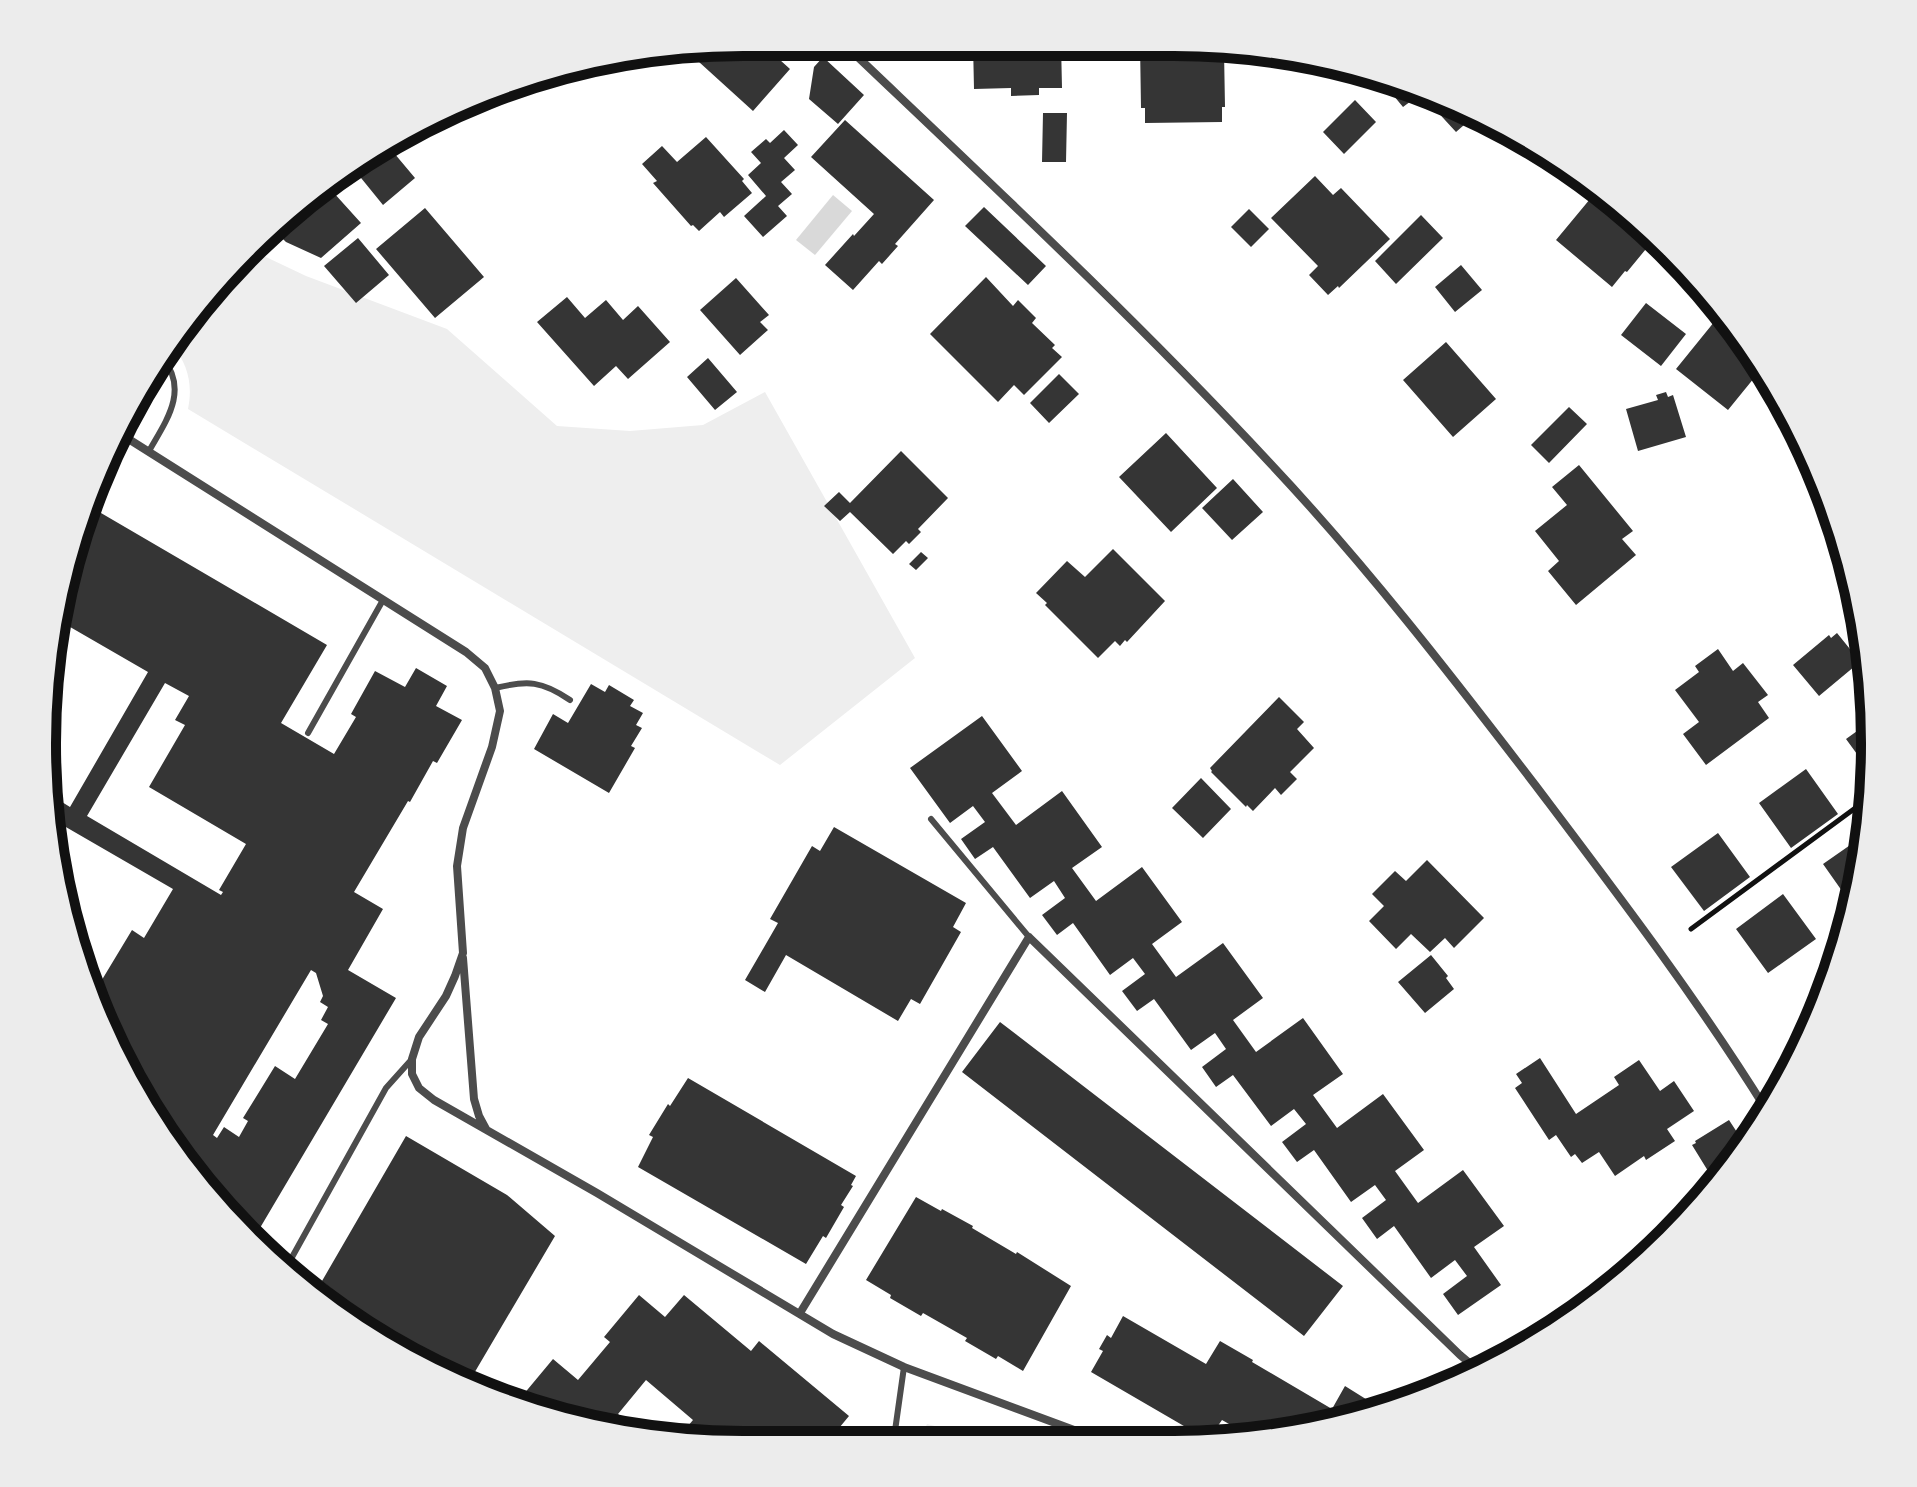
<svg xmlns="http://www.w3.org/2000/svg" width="1917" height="1487" font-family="'Fira Sans',sans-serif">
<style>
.green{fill:#eee}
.water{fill:#d9d9d9}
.building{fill:#353535;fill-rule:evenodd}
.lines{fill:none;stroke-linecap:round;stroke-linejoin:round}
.path{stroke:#111;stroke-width:5}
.service{stroke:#4c4c4c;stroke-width:6}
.minor{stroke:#4c4c4c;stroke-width:8}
.rim{fill:none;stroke:#111;stroke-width:10}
</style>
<rect width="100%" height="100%" fill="#fff"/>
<!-- green -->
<path class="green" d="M247,248l59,28 141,53 110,97 73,5 73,-6 62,-33 150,266 -135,107 -592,-356c5,-24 0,-45 -16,-64z
M927,1424l79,20h-88z"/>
<!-- water -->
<path class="water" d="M833,195l19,16 -37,44 -19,-15z"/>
<!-- building -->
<path class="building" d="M744,42h16l30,27 -37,42 -65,-59 2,-3z
M973,43h88l1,45h-23v7l-28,1v-8l-37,1z
M1140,43h79l10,3v5h-5l1,56h-3v15l-77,1v-15h-4z
M823,57l41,38 -26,29 -29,-25 5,-32z
M1401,80l14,18 -12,9 -14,-17z
M1424,93l31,16 17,9 -16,14 -34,-37z
M1355,100l21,22 -32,32 -21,-22z
M1043,113h24l-1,49h-24z
M845,120l89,80 -39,44 3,2 -16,18 -3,-3 -26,29 -28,-25 28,-31 1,2 20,-22 -63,-57z
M784,130l14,15 -14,13 11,12 -14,12 11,12 -14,12 9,10 -24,21 -19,-21 22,-20 -18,-21 13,-12 -10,-11 15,-13 4,4z
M706,137l38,42 -2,2 10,12 -28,24 -4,-5 -21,19 -6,-6 -2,1 -38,-43 4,-2 -15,-17 20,-18 15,16z
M389,147l26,31 -32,27 -26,-32z
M1315,176l18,19 8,-7 49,51 -51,49 -1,-2 -10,9 -19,-20 9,-9 -47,-48z
M1600,187l55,51 -28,34 -2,-1 -13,16 -56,-47z
M333,192l28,31 -40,35 -35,-16 -12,-12 -5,5 -2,-2 42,-32 5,5 -6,6 2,2z
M984,207l62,59 -18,19 -63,-59z
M425,208l59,69 -49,41 -59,-69z
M1249,209l20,20 -18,18 -20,-20z
M1421,215l22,23 -47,46 -21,-23z
M358,238l31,37 -33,28 -32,-37z
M1461,265l21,25 -27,22 -20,-25z
M986,277l27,29 5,-6 18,18 -4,5 23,22 -3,3 10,9 -38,38 -10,-10 -16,17 -68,-68z
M736,278l33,37 -9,7 8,8 -28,25 -40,-45z
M567,297l18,21 21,-18 17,20 15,-14 32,36 -42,37 -12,-13 -22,20 -57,-64z
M1646,303l40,31 -25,32 -40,-31z
M1723,311l40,56 -35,43 -52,-41z
M1446,342l50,57 -43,38 -50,-57z
M708,358l29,34 -22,18 -28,-33z
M1059,374l20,20 -30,29 -19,-20z
M1666,392l2,5 5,-2 13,42 -48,14 -12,-42 32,-9 -2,-5z
M1569,407l18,17 -38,39 -18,-18z
M1166,433l51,55 -46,44 -52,-55z
M901,451l47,47 -30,31 3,3 -12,12 -3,-3 -13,13 -43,-42 -10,9 -16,-15 15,-14 11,11z
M1579,465l54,66 -11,8 14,16 -60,50 -28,-34 11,-10 -24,-30 32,-26 -15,-18z
M1233,479l30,33 -31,28 -30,-32z
M89,506l238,139 -46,78 53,31 22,-37 -5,-3 24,-43 30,16 11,-19 31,18 -11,20 26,14 -25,43 -4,-2 -23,41 -2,-1 -54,91 29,17 -35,61 48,28 -139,235 -31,-18 -10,-9 -80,-111 -42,-102 38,-63 12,8 29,-49 -121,-70 -3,-25 21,13 78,-135 -90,-52 8,-58zM165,683l24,13 -14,24 10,5 -36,62 97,57 -27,46 4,2 -2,3 -134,-79zM311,970l5,3 7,23 -3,6 8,5 -7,13 7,4 -33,55 -20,-13 -32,52 5,3 -9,16 -15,-10 -7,11 -4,-3z
M1113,549l52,52 -38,41 -2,-2 -5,6 -5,-5 -17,17 -53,-53 2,-2 -11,-10 31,-32 18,16z
M921,552l7,6 -12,12 -7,-6z
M1837,633l21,26 -5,3 2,4 -36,30 -26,-31 36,-30 2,3z
M1718,649l15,22 10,-8 25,32 -10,7 11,16 -63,47 -23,-31 16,-12 -24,-32 24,-18 -4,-6z
M591,684l14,8 4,-7 25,15 -4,6 13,7 -7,12 6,3 -11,18 4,2 -26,45 -75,-44 19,-35 15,9z
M1279,697l25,25 -7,7 17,19 -24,24 7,7 -16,16 -6,-7 -22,23 -6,-6 -1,2 -35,-35 1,-1 -2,-3z
M982,716l40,55 -30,22 24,32 46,-34 40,56 -30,21 24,33 46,-34 40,55 -30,22 24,33 47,-34 40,55 -30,22 23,32 47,-34 40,56 -30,21 24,33 46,-34 41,56 -29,21 23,32 45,-33 41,56 -30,21 27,38 -43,30 -15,-21 24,-18 -12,-16 -24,18 -37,-52 -17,13 -15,-21 24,-18 -11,-15 -24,17 -37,-52 -17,12 -15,-20 24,-18 -12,-15 -23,17 -38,-51 -17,12 -14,-20 24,-18 -11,-16 -24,17 -37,-51 -17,12 -15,-20 23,-17 -12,-16 -23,17 -37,-52 -16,12 -15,-20 23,-17 -11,-17 -24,17 -37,-51 -18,12 -14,-20 24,-17 -12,-16 -23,17 -40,-55z
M1871,721l2,55 -27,-37z
M1806,769l32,45 -47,34 -32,-45z
M1201,778l30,31 -28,29 -31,-30z
M834,827l132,76 -13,24 8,5 -41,72 -9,-5 -13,22 -112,-66 -21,37 -20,-12 33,-57 -8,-4 42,-73 8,5z
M1718,833l32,44 -46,34 -33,-44z
M1866,834l-3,18 -9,56 -31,-44z
M1427,860l57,58 -30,30 -9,-10 -15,14 -19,-18 -15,15 -27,-28 15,-15 -12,-12 23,-23 11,10z
M1783,894l33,45 -48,34 -32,-44z
M1431,955l17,21 -2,2 8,11 -29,24 -27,-31z
M1000,1022l343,264 -39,50 -342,-264z
M1540,1058l36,56 43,-29 -5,-8 25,-17 21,31 14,-10 20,30 -27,18 8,12 -29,19 -2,-4 -29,20 -16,-24 -17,11 -7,-9 -4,3 -15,-22 -7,5 -34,-52 7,-5 -6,-9z
M688,1078l168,98 -5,9 2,1 -12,19 3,2 -18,31 -3,-2 -17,28 -168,-97 15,-30 -4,-2 19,-31 2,2z
M1729,1120l17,26 -11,17 -27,8 -16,-26 4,-2 -1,-2z
M406,1136l101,59 48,41 -89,151 -47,-26 -97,-80z
M916,1197l25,14 1,-2 31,17 -1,2 44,26 1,-2 54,34 -48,85 -25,-15 -2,3 -31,-18 2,-3 -44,-25 -2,3 -31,-18 1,-3 -25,-15z
M1623,1269l7,6 -28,20v-1z
M639,1295l26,22 19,-22 67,56 8,-10 90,75 -24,29h-82l-66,-6 16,-19 -47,-40 -28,34 25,21 -36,-3 -84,-26 1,-1 -6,-4 35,-42 25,21 32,-38 -6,-5z
M1123,1316l83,48 14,-23 33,19 -1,2 80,47 13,-23 40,25 -133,26 -30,-17 -14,20 -117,-68 12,-21 -4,-2 8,-14 4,3z"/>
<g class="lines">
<!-- path -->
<path class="path" d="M1691,929l182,-134"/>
<!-- service -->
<path class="service" d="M149,451c17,-30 40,-60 14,-93
M495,688c33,-8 47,-7 75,12
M308,733l75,-133
M931,819l98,118
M286,1268l100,-180 26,-29
M893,1445l11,-78"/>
<!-- minor -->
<path class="minor" d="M842,42c145,138 291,274 427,420 96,102 182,213 267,324 80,106 161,212 231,325
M119,433l347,219 19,16 10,20 5,23 -8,36 -29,81 -6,38 6,87 -8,23 -9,20 -27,41 -7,22v15l7,14 15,12 163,93 236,141 71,33 208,77
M463,958l11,141 5,17 7,13
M800,1313l229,-376 431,418 19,16"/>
</g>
<!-- crop -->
<path d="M0 0H1917V1487H0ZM743 56H1174A687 687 0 0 1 1861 743V744A687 687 0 0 1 1174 1431H743A687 687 0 0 1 56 744V743A687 687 0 0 1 743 56Z" fill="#ececec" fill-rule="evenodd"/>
<path class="rim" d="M743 56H1174A687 687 0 0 1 1861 743V744A687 687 0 0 1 1174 1431H743A687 687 0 0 1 56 744V743A687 687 0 0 1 743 56Z"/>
</svg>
